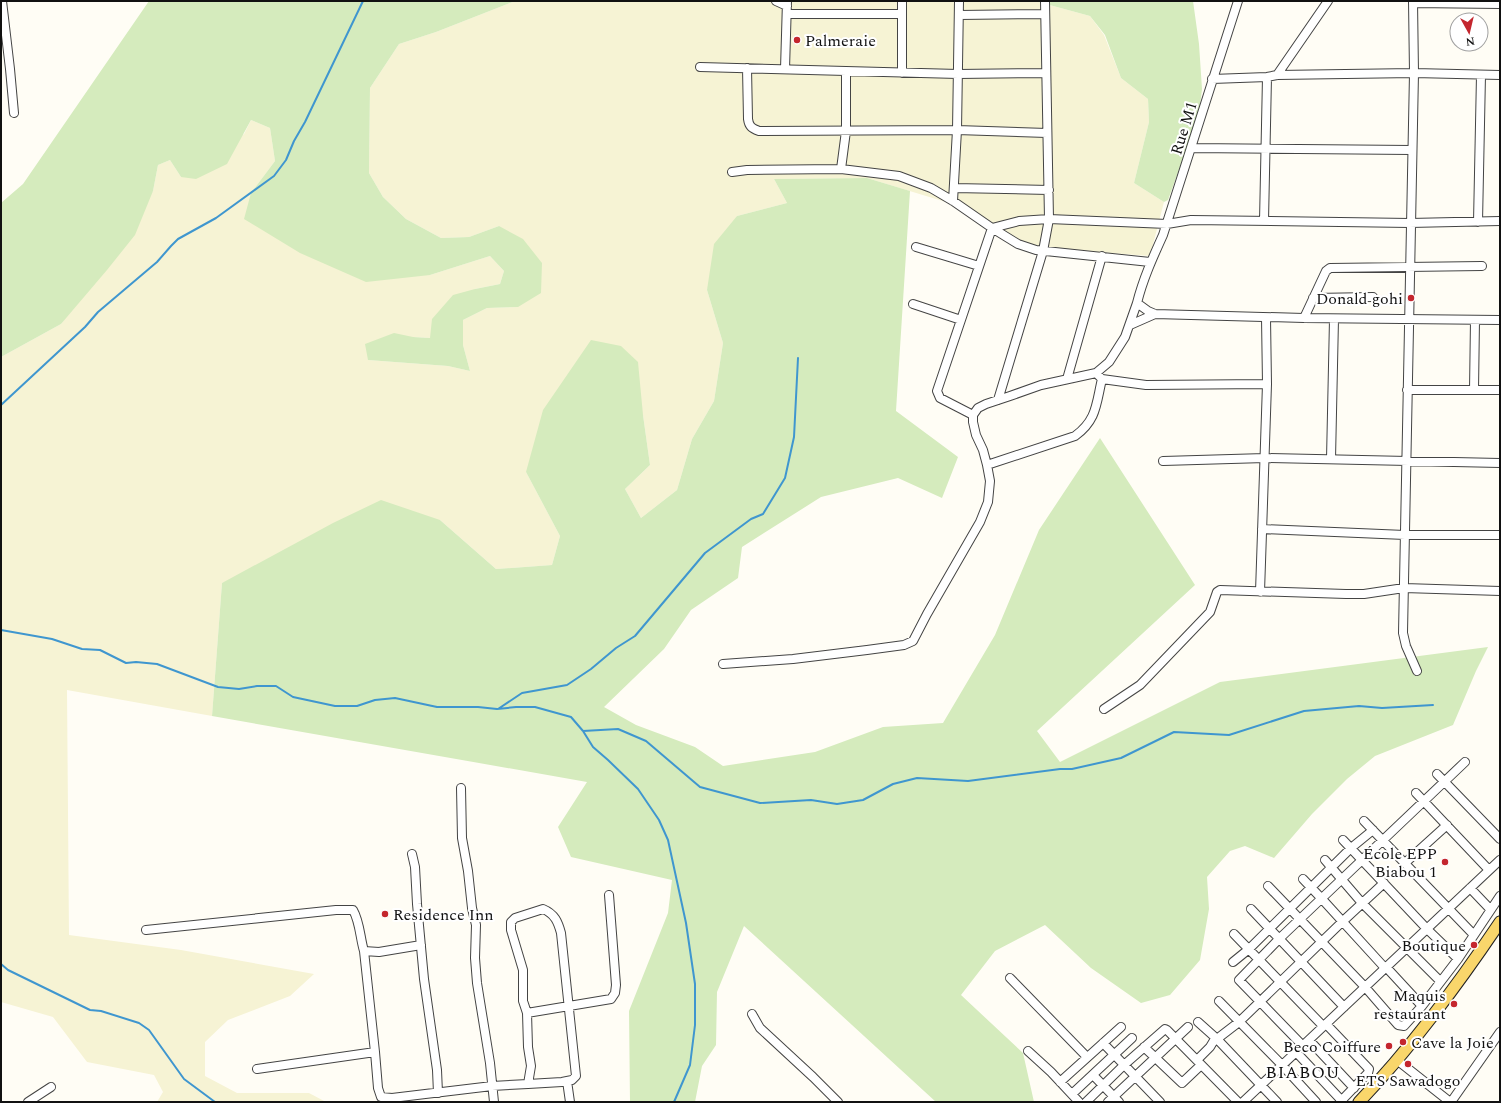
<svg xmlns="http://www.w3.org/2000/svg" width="1501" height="1103" font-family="Spectral,serif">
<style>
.farmland{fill:#f6f3d4}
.green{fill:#d5ebbd}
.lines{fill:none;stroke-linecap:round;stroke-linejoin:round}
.stream{stroke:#3f96cf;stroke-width:2}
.minor-casing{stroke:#444;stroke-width:10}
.major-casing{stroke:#222;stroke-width:13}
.minor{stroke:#fff;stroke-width:8}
.major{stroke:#f9d66b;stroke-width:11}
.poi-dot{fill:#c4262e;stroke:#fff;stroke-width:1.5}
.labels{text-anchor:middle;stroke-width:4;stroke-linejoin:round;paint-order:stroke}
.poi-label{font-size:16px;fill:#111;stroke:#fff;text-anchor:end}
.street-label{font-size:16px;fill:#111;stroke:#fff}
.neighbourhood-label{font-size:17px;letter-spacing:1px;fill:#111;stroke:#fff}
</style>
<rect width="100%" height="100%" fill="#fffdf5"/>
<!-- farmland -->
<path class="farmland" d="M515,1h520l55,15 14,19 17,43 27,21 1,23 -15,61 30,19 -14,54 -131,-10 -70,-43 -82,-25 -93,1 13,24 -50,13 -30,74 16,53 -9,58 -22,38 -15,51 -36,28 -16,-29 25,-24 -7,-50 -117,57 34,64 -8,29 -56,4 -56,-49 -218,63 -10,133 -145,-26 2,245 112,15 133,24 -24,22 -62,24 -23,22v34l32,17h72l17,9h-169l6,-10 -9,-17 -67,-13 -34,-45 -52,-15v-645l60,-33 92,-133 5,-26 12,-5 11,17 63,-43 7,-14 19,8 5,33 -24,32 179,82 60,-19 14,15 -4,13 -25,5 -45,49 -17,-1 -45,23 80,6 22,5 -7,-26v-25l24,-12 31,-1 -19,-81 -30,11 -28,1 -35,-19 -23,-22 -14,-24 1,-85 29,-44 37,-12z"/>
<!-- green -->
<path class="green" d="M149,1h366l-79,31 -37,12 -29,44 -1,85 14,24 23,22 35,19 28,-1 30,-11 24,13 19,24 -1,30 -23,14 -31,1 -24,12v25l7,26 -22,-5 -80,-6 -3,-16 29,-11 19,4 17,1 2,-19 21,-24 22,-6 25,-5 4,-13 -14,-15 -60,19 -64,7 -66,-29 -56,-34 7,-26 24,-32 -5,-33 -19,-8 -24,44 -31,15 -15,-2 -11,-17 -12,5 -5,26 -18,44 -28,35 -46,54 -60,33v-154l22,-19z
M1035,1h158l6,43 3,45 -3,25 -31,86 -4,2 -30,-19 15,-61 -1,-23 -27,-21 -16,-43 -15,-19z
M867,178l43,13 -14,220 62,46 -16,41 -44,-20 -77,19 -79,50 -4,31 -47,32 -27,39 -60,58 32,18 59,22 28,19 92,-14 68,-25 60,-4 52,-88 44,-105 61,-92 95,147 -158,146 23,31 160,-80 268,-35 -12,24 -23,54 -78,31 -28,23 -35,35 -38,44 -29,-12 -15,5 -23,26 2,32 -9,51 -30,35 -29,8 -50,-35 -46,-43 -50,26 -34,44 62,58 11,49h-98l-192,-176 -27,66 -1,53 -14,21 -7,36h-65l-1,-91 39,-98 4,-33 -101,-23 -13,-30 29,-45 -375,-66 10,-133 111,-60 48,-23 59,20 56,49 56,-4 8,-29 -34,-64 17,-62 48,-70 30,6 17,16 5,53 7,50 -25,24 16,29 36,-28 15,-51 22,-38 9,-58 -16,-53 7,-46 23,-28 50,-13 -13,-24z"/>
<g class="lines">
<!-- stream -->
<path class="stream" d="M1,405l84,-78 13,-15 59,-50 14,-16 7,-7 38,-21 58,-42 12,-16 8,-19 11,-19 58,-121
M1,630l51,9 30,10 18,1 26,13 10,-1 21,2 61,23 21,2 18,-3h19l17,11 42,9h22l18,-6 20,-2 42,9h41l19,2 19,-2h19l36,10 12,14 10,16 15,13 30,29 21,31 9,20 18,83 9,61v41l-5,40 -16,37
M498,709l24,-16 45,-8 24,-16 25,-21 19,-12 70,-83 46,-34 12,-5 22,-36 9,-41 4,-79
M583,731l35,-2 28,12 54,46 60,16 51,-3 26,4 26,-4 30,-16 24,-6 51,3 92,-12h12l49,-11 53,-26 55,3 75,-24 55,-5 23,2 51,-3
M1,964l7,6 82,40 11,1 38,12 10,7 35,49 31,23"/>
<defs>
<path id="minor" d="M2,1l8,68 4,44
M776,1l11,5
M1238,1l-75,234c-10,22 -20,44 -26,68l11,8 7,3 149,4 196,2
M1413,1l1,72 -11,560 3,13 11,25
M1413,3l87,1
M787,14h115
M959,15l86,-1
M700,67l258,7 88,-1
M747,68l1,51c1,7 3,9 11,12l198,-1 90,3
M785,69l2,-68
M902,73v-72
M1277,75l51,-74
M1212,79l55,-2 10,-2 137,-2 86,2
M1192,148l220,2
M841,169l5,-38v-60
M732,172l15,-2 94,-1 58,7 32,12 22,13 39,27 26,16 18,6 114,12
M954,188l95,2
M953,201l4,-71 2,-129
M1264,221l3,-144
M1478,222l3,-147
M916,247l63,19
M1313,298l60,-1
M913,304l48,16
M1304,318l22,-47 4,-3 152,-2
M1130,325l25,-11
M1096,373l6,6 44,6 121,-1
M1067,379l35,-123
M1407,390h93
M1474,390l1,-70
M998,400l45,-149 6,-32 -4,-218
M973,415l-33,-17 -3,-7 55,-163 27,-7 30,-2 118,5 24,-4 219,3 90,-2
M1331,459l3,-140
M1163,461l102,-3 235,5
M987,465l88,-29c22,-16 21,-32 27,-57
M1262,529l143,6h95
M1260,592l7,-208 -1,-66
M723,664l70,-5 74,-9 37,-5 9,-4 14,-27 53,-92 8,-20 2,-21 -3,-16 -4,-15 -7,-15 -3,-13v-7l5,-7 8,-4 24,-8 31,-11 55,-12 13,-11 16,-25 12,-34
M1104,709l36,-24 70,-73 7,-20 3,-2 126,4h18l40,-6 96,3
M1437,774l63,65
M461,788l1,50 6,33 4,37 4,17 -1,33 2,25 13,80 4,39
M1416,793l73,77
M1364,821l110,114
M1343,840l84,89 31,30
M412,854l3,13 2,37 7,75 13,91 1,23
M1325,860l37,43 78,78
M1405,863l42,-38
M1303,879l19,20 63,69
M1268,886l97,101 33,38 6,1 18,-20 36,-47 42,-63
M1470,888l20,21
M543,909c12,5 15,13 18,24l15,143 -4,4 -10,2 -34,2 3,-18 -3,-19 -1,-34 -4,-12v-31l-12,-40v-8l4,-4z
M1251,909l93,98
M146,930l190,-20h17c7,12 7,28 11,41l15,1 42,-7
M1234,934l89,92
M364,951l11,101
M1233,962l16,-13 102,-101 22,-18
M1386,967l36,39
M1010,978l77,79
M1219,1001l63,64 34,37
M527,1013l84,-14 4,-6 1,-8 -7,-90
M752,1014l8,14 53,49 25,25
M1198,1022l19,17 60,63
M1326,1024l43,45 -1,4 -28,29
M1309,1040l45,48
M1103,1043l57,59
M1303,1046l-64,-66 41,-42 185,-176
M1144,1047l38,36 19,-18
M1028,1051l23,21 28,30
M1296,1052l47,50
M1197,1060l13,-13 3,-5 26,-20 103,-100 42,-39
M1397,1060l53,42
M257,1069l118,-17 3,36 3,9 11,1 100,-12 36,-2
M1093,1075l26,27
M567,1081l3,21
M1060,1082l61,-55
M1072,1094l60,-56
M28,1102l23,-15
M1086,1102l38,-37 41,-36 2,1 71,72
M1108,1102l80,-75
M1243,1102l257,-242
M1451,1102l49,-70"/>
<path id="major" d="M1359,1102c53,-55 98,-116 141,-180"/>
</defs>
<!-- minor casing -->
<use href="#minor" class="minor-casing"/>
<!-- major casing -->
<use href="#major" class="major-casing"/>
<!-- minor -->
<use href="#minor" class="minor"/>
<!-- major -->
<use href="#major" class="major"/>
</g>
<!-- markers -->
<g class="poi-dot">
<circle cx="797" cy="40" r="4"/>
<circle cx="1411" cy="298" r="4"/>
<circle cx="1445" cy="862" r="4"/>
<circle cx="385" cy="914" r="4"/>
<circle cx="1474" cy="945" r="4"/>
<circle cx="1454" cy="1004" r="4"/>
<circle cx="1403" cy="1042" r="4"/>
<circle cx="1389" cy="1046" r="4"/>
<circle cx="1408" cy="1064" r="4"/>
</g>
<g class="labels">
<!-- poi labels -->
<g class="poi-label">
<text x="805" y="46" text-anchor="start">Palmeraie</text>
<text x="1403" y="304">Donald gohi</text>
<text x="1437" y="859">École EPP<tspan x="1437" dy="18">Biabou 1</tspan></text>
<text x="393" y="920" text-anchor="start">Residence Inn</text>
<text x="1466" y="951">Boutique</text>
<text x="1446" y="1001">Maquis<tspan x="1446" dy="18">restaurant</tspan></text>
<text x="1411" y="1048" text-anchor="start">Cave la Joie</text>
<text x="1381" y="1052">Beco Coiffure</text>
<text x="1408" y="1086" text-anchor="middle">ETS Sawadogo</text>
</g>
<!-- street labels -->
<g class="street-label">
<text transform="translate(1183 128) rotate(-73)" y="6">Rue M1</text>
</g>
<!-- neighbourhood labels -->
<g class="neighbourhood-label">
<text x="1303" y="1078">BIABOU</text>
</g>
</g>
<!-- border -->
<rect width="1501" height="1103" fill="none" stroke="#111111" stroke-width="4"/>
<!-- north arrow -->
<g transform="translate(1469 32) rotate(172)"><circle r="19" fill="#ffffff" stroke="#a0a0a0"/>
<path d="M0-3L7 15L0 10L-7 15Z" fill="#c4262e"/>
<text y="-6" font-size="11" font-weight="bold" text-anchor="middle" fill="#111111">N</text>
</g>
</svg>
